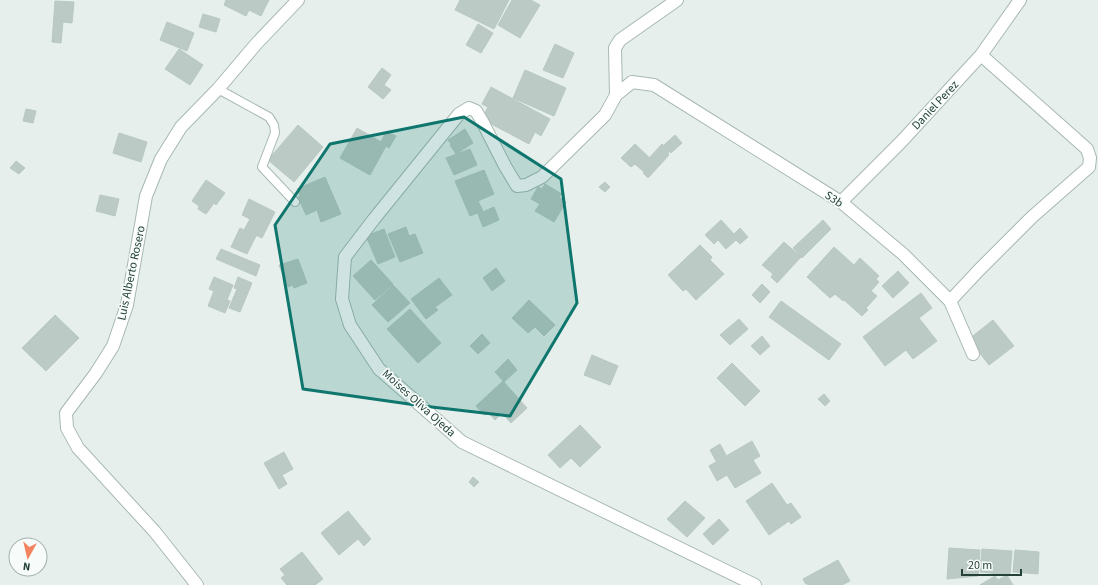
<svg xmlns="http://www.w3.org/2000/svg" width="1098" height="585" font-family="'Source Sans 3',sans-serif">
<style>
.building{fill:#bbcac4;stroke:#b8c9c2}
.lines{fill:none;stroke-linecap:round;stroke-linejoin:round}
.service-casing{stroke:#a8b8b2;stroke-width:10}
.minor-casing{stroke:#a8b8b2;stroke-width:14}
.service{stroke:#fff;stroke-width:8}
.minor{stroke:#fff;stroke-width:12}
.marked{fill:#0f766e;fill-opacity:0.2;stroke:#0f766e;stroke-width:3;stroke-linejoin:round}
.labels{text-anchor:middle;stroke-width:3.5;stroke-linejoin:round;paint-order:stroke}
.street-label{font-size:12px;fill:#24423a;stroke:#f7fbf9}
</style>
<rect width="100%" height="100%" fill="#e6efeb"/>
<!-- building -->
<path class="building" d="M226,0h43l-8,16 -12,-6 -3,6 -22,-11z
M460,0h49l-15,29 -39,-19z
M512,0h19l9,5 -20,33 -22,-13z
M55,1l19,1 -2,21 -9,-1 -2,21 -9,-1z
M203,14l17,5 -4,13 -17,-5z
M167,22l27,11 -7,18 -27,-11z
M478,24l15,9 -12,20 -15,-8z
M555,44l19,9 -11,25 -20,-8z
M179,49l24,16 -13,20 -25,-16z
M382,68l9,7 -7,10 7,5 -8,9 -15,-12z
M525,70l41,18 -12,28 -41,-18z
M491,87l59,32 -9,17 -6,-4 -6,12 -47,-25 6,-12 -6,-3z
M26,109l10,2 -3,12 -10,-2z
M298,125l25,22 -29,35 -26,-22z
M357,128l24,14 5,-10 10,4 -7,12 -3,-2 -16,29 -30,-17z
M465,129l8,14 -17,11 -6,-9 1,-1 -3,-4z
M119,133l28,9 -6,20 -28,-9z
M675,135l7,8 -11,10 -7,-8z
M635,144l19,18 -10,10 -9,-8 -4,3 -10,-9z
M662,144l8,7 -2,2 1,2 -21,23 -5,-5 11,-12 -4,-4z
M470,149l7,16 -23,10 -8,-17z
M16,161l9,7 -6,6 -9,-6z
M484,170l10,24 -16,7 5,10 -13,5 -15,-35z
M325,177l16,37 -20,8 -4,-12 -11,5 -8,-18 2,-1 -3,-7z
M206,180l19,13 -9,12 -2,-2 -8,11 -8,-5 1,-3 -7,-5z
M605,182l5,5 -5,5 -6,-5z
M545,184l17,10 -3,3 7,5 -12,20 -19,-11 5,-7 -9,-5 7,-12 4,2z
M100,195l19,4 -4,17 -19,-5z
M249,199l26,13 -13,26 -18,-8 6,-11 -8,-4z
M494,207l5,13 -16,7 -5,-13z
M721,220l13,14 6,-6 8,9 -8,7 -4,-4 -10,9 -8,-9 -4,4 -9,-9z
M823,220l8,9 -29,29 -9,-10z
M406,227l3,9 6,-2 8,19 -23,9 -12,-28z
M240,228l16,8 -9,18 -16,-7z
M384,229l11,28 -17,7 -12,-28z
M784,242l17,15 -24,26 -6,-6 2,-3 -11,-9z
M700,245l12,12 -2,3 14,14 -28,26 -10,-11 -3,2 -15,-16z
M834,247l20,18 6,-7 19,18 -3,3 3,3 -8,9 6,5 -11,12 2,2 -6,6 -18,-16 -1,1 -8,-7 -5,4 -23,-21z
M221,249l39,16 -4,11 -40,-17z
M298,259l9,24 -13,5 -1,-3 -5,2 -9,-22z
M371,260l22,24 -18,16 -22,-24z
M496,268l9,13 -13,10 -9,-13z
M898,271l11,12 -16,15 -11,-12z
M214,277l19,8 -6,15 3,1 -5,12 -17,-7 6,-15 -5,-2z
M238,277l14,6 -12,29 -11,-4 8,-19 -3,-1z
M439,278l13,17 -17,12 3,3 -12,9 -15,-20z
M762,284l8,8 -10,11 -8,-8z
M393,285l17,18 -22,19 -16,-17z
M921,293l11,15 -13,10 18,23 -24,18 -7,-9 -21,16 -22,-29z
M529,300l26,25 -11,11 -9,-9 -7,6 -16,-15z
M781,301l60,43 -12,16 -60,-43z
M410,309l31,34 -23,20 -31,-34z
M55,315l24,23 -33,33 -24,-23z
M739,319l9,10 -18,16 -10,-10z
M993,320l21,26 -25,19 -20,-26z
M482,334l8,9 -12,11 -8,-8z
M762,336l8,10 -10,9 -9,-9z
M592,355l26,11 -8,19 -26,-10z
M508,359l9,11 -13,12 -9,-10z
M732,363l28,28 -15,15 -28,-28z
M503,381l24,27 -16,15 -9,-10 -7,7 -7,-8 -4,3 -8,-9z
M824,394l6,7 -5,5 -7,-7z
M580,425l21,22 -21,20 -9,-9 -11,10 -12,-13z
M752,441l8,15 -7,4 8,13 -26,15 -8,-13 -10,6 -8,-15z
M720,444l6,11 -10,6 -6,-11z
M284,452l9,17 -11,6 5,9 -8,5 -15,-26z
M473,477l6,5 -5,5 -5,-5z
M772,483l15,22 4,-2 10,14 -10,7 -2,-3 -20,14 -23,-34z
M685,501l20,17 -18,19 -20,-18z
M348,511l23,28 -7,7 -6,-7 -19,16 -18,-22z
M719,519l10,11 -16,15 -10,-11z
M949,548l31,2 -2,26 -31,3z
M982,549l30,2 -2,24 -30,-3z
M1015,550l24,2 -1,22 -25,-2z
M302,552l21,27 -8,6h-28l-6,-7 4,-3 -5,-6z
M838,560l12,21 -8,4h-33l-4,-2 -2,-4z
M1007,575l6,10h-33l15,-9 3,4z"/>
<g class="lines">
<defs>
<path id="service" d="M218,89l51,28 5,8 1,8 -13,34 33,35"/>
<path id="minor" d="M616,95l-1,-47 5,-8 57,-40
M841,202l60,-60 80,-87 39,-55
M950,301l29,-31 53,-53 57,-50 1,-9 -3,-9 -106,-94
M197,585l-42,-53 -77,-84 -11,-20 -1,-15 30,-40 17,-27 14,-41 19,-109 15,-37 20,-32 37,-38 39,-46 41,-43
M755,585l-293,-143 -83,-73 -29,-44 -8,-26 3,-42 29,-38 85,-105 10,-6 7,3 6,10 23,45 12,20 9,-1 16,-8 63,-62 11,-20 16,-13 22,3 187,117 62,52 47,47 23,53"/>
</defs>
<!-- service casing -->
<use href="#service" class="service-casing"/>
<!-- minor casing -->
<use href="#minor" class="minor-casing"/>
<!-- service -->
<use href="#service" class="service"/>
<!-- minor -->
<use href="#minor" class="minor"/>
</g>
<!-- marked area -->
<path class="marked" d="M464,117l97,62 16,124 -67,113 -87,-10 -120,-17 -28,-164 55,-81z"/>
<g class="labels">
<!-- street labels -->
<g class="street-label">
<text transform="translate(935 105) rotate(-47)" y="4">Daniel Perez</text>
<text transform="translate(834 199) rotate(34)" y="4">S3b</text>
<text transform="translate(131 273) rotate(-78)" y="4">Luis Alberto Rosero</text>
<text transform="translate(419 403) rotate(42)" y="4">Moises Oliva Ojeda</text>
</g>
</g>
<!-- north arrow -->
<g transform="translate(28 557) rotate(188)"><circle r="19" fill="#f7fbf9" stroke="#a3b1ad"/>
<path d="M0-3L7 15L0 10L-7 15Z" fill="#f4845f"/>
<text y="-6" font-size="11" font-weight="bold" text-anchor="middle" fill="#24423a">N</text>
</g>
<!-- scale -->
<path d="M962 569v6h59v-6" fill="none" stroke="#24423a" stroke-width="2"/>
<text x="968" y="569" font-size="12" fill="#24423a" stroke="#f7fbf9" stroke-width="3" paint-order="stroke">20 m</text>
</svg>
